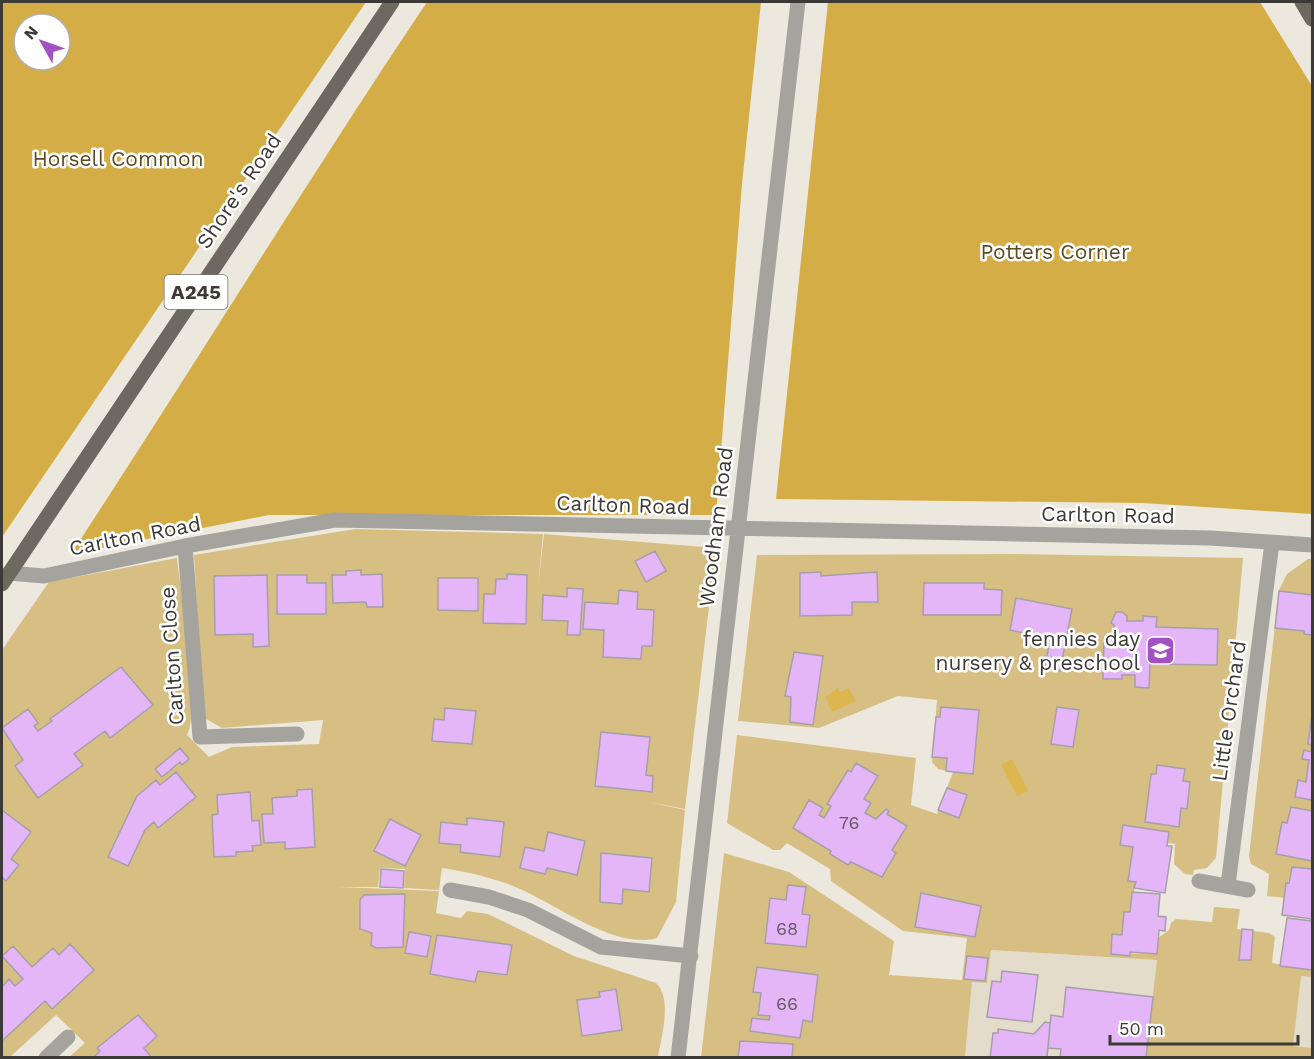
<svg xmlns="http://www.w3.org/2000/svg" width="1314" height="1059" font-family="'Work Sans',sans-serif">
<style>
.built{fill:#e4dcca}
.green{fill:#d7bf84}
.forest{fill:#d4ad46;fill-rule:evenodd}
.water{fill:#deb650}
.building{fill:#e4b6f8;stroke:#a69fa9;stroke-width:1.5}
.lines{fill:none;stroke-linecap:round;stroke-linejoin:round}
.minor{stroke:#a5a39e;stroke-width:15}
.major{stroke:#6d6961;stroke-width:15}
.labels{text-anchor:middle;stroke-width:5;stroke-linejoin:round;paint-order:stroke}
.number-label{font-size:18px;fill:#665966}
.shield{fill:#fff;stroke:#767572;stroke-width:1.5}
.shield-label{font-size:20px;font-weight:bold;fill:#3c3a36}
.park-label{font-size:21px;fill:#5b4b21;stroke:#fff}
.street-label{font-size:21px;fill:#3c3a36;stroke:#fff}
.poi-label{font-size:21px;fill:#3c3a36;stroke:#fff;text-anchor:end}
</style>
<rect width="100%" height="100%" fill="#ede8dd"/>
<!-- built -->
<path class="built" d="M991,950l166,10 155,17v80l-347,1 7,-76 15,1z"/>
<!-- green -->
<path class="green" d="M355,529l188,5 -5,53 6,-53 172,14 -31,261 -36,-7 36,8 -9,92 -19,36c-45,13 -109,-41 -152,-55 -20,-7 -42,-12 -63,-15l-3,22 -35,-2 1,-19 -25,-1 -2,19h-39l100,4 -3,22 25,5 6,-7 21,3 86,42 82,27c17,16 5,54 2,74h-589l16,-14 -29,-28 -46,42 -8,1v-408l47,-68 128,-24c4,38 25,146 10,177l22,22 23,-10 87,-3 4,-24 -101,8 -16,-9 -3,-8 -9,-156z
M1012,554l231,4 -27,300 -9,10 -13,2 -1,5 -8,-1 -11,-10 1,-20 -7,-1 1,-11 -46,-7 -3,20 13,2 3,35 -6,30h-6l-2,23h-10l-1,18 45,1 2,-16 11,-8 2,-7 5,-4 36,3 2,-15 26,2 -3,20 32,4 6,4 -3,26 40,7v7l-11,-1 -8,70 19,2v9h-166l11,-97 -166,-10 -4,33 -15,-1 -7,75 -264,1 23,-205 65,19 105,69 -5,34 73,5 5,-42 -64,-7 -72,-50 -1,-12 -43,-26 -7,7h-7l-46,-27 10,-88 179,23 -5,47 26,9 16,-42 -15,-3 -6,-7 5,-62 -39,-4 -79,32 -81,-7 19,-166z
M1308,559h4v310l-20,-2 -8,31 -17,-2 2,-22 -18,-10 -2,-8 30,-266 8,-16z"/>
<!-- forest -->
<path class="forest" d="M2,2h364l-364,535zM24,24h36v36h-36z
M427,2h334l-19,182 -26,331h-447l-198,39c120,-183 234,-370 356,-552z
M828,2h432l52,84v428l-169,-11 -367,-4z"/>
<!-- water -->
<path class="water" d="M838,688l2,4 9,-4 7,13 -24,11 -7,-15z
M1012,759l16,32 -11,5 -16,-31z"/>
<!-- building -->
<path class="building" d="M655,551l11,20 -20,11 -11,-21z
M361,570v5l21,-1 1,33h-16l-1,-5 -33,1 -1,-28h14v-4z
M821,572v4l56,-4 1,30h-26v13l-52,1v-43z
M507,574l20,1 -1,49 -43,-1 1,-29h11l1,-15h11z
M267,575l2,71 -16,1v-13l-38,1 -1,-59z
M277,575h30v8h19v31h-49z
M438,578h40v33l-40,-1z
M924,583h60v6l18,1 -1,25h-78z
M567,588l16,1 -3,46h-13l1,-14 -26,-1 1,-25 24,2z
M619,590l19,2 -1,17 17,1 -2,36h-10l-1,13 -38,-2 1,-27 -21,-1 2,-27 33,2z
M1279,591l33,4v40l-8,-1v-3l-29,-3z
M1016,598l56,11 -12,62 -15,-3 4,-24 -16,-3 1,-6 -24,-5z
M1116,612h6l5,4v5h16v-5l14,1 -1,10 62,2 -1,36 -67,-1 -1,24 -14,-1v-12h-13v4h-19l1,-41 10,1v-14l-3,-2z
M794,652l29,4 -10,69 -23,-3 1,-25 -6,-1z
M121,667l32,38 -43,33 -5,-7 -31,23 9,11 -45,33 -23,-32 8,-6 -21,-32 26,-19 10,14 -4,3 4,5 14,-10 -2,-2z
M941,707l38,3 -6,64 -27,-3 1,-13 -15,-1 4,-40h4z
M1057,707l22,3 -6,37 -22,-3z
M445,708l31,3 -4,33 -40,-3 2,-22 10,1z
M1312,714v31l-4,-1z
M601,732l49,5 -4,38 7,1 -1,16 -57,-6z
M180,748l9,11 -7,6 -2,-3 -18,15 -7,-8z
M1304,750l8,2v48l-17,-3 3,-17 8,2 3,-22 -7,-1z
M856,763l22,13 -14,23 7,4 -6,10 11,6 10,-10 3,2 -2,3 20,12 -15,24 4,3 -14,24 -31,-15 -3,3 -18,-11 1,-3 -38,-23 16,-28 14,8 -4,7 5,3 7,-12 -4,-2 21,-34 3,2z
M1157,765l28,4 -2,12 7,1 -3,27 -6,-1 -2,19 -34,-5 6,-48h5z
M176,772l20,25 -38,31 -4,-6 -9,8 -17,36 -20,-9 29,-61 19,-16 4,5z
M947,788l20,7 -8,23 -21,-8z
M312,789l3,58 -30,2v-7l-21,1 -2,-29h11l-1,-16 25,-2v-6z
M250,792l2,29 7,-1 2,25 -9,1 1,5 -17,1v4l-22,1 -2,-42 6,-1 -1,-19z
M1291,807l21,4v50l-36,-7 6,-32 5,1z
M2,810l29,22 -20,27 8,6 -13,16 -4,-4z
M467,818l37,4 -4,35 -40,-5 1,-7 -22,-2 2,-21 26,3z
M390,819l31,16 -16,31 -31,-15z
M1123,825l46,7 -2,14h5l-7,47 -31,-5 2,-6 -8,-1 5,-34 -13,-2z
M548,832l37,9 -8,34 -30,-7 -2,6 -25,-6 5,-21 19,4z
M601,853l51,5 -3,34 -26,-3 -1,15 -22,-2z
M1292,867l20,2v50l-30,-4 4,-32h3z
M381,869l23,2 -1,17 -23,-1z
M788,885l18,2 -4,27 8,1 -4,32 -41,-4 5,-45 16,2z
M1132,892l28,2 -2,22 8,1 -1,14 -6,-1 -2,24 -27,-2v4l-19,-2 1,-20 10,1 2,-23h6z
M921,893l60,13 -6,31 -60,-10z
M405,894l-2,53 -27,1 -5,-3 1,-12 -12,-4v-29l4,-5z
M1287,918l25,3v49l-32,-4z
M1242,929l11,1 -2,30h-12z
M409,932l22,4 -4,21 -22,-4z
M437,935l75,10 -5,30 -29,-4 -3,11 -45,-8z
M70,944l24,26 -42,39 -7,-8 -43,40v-54l7,-8 6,7 8,-7 -21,-23 11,-10 19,21 21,-19 6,7z
M967,956l21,2 -3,23 -21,-2z
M757,967l61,8 -6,47 -9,-2 -3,18 -50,-7 2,-13 17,2 1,-4 -12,-1 3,-22 -8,-1z
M1002,971l36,4 -6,47 -45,-5 5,-36 9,1z
M1066,987l87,10 -7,61h-86l1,-9 -13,-1 3,-33 12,2z
M616,989l6,41 -40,6 -5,-36 23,-3 -1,-5z
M138,1015l19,21 -13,12 8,10h-59l7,-7 -3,-3z
M1045,1022l5,1 -3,35h-57l3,-25h5v-4l36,5z
M740,1041l53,3 -1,14h-54z"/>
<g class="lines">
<!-- minor -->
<path class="minor" d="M185,546l15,191 97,-3
M9,573l35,3 141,-30 150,-26 875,18 102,7
M1199,881l49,9
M1228,885l44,-342
M450,890l39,7 39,13 73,37 90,9
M46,1058l22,-21
M678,1058l120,-1056"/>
<!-- major -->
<path class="major" d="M1302,2l10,17
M2,584l390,-582"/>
</g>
<!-- icons -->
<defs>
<symbol id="school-square" viewBox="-11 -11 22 22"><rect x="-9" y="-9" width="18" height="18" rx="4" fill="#a151c1" stroke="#fff"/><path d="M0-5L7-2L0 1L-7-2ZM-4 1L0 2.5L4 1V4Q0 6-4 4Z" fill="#fff"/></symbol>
</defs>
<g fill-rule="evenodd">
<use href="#school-square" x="1144" y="634" width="33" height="33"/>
</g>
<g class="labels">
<!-- number labels -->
<g class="number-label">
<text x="849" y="829">76</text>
<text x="787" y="935">68</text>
<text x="787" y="1010">66</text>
</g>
<!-- shield labels -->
<rect class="shield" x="164.5" y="275" width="63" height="34" rx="4.5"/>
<g class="shield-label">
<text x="196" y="299">A245</text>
</g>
<!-- park labels -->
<g class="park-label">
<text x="118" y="166">Horsell Common</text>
<text x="1055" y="259">Potters Corner</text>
</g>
<!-- street labels -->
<g class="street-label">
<text transform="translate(239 191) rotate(-56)" y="7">Shore's Road</text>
<text transform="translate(623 505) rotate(2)" y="7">Carlton Road</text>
<text transform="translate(1108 515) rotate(1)" y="7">Carlton Road</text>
<text transform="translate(716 527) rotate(-83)" y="7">Woodham Road</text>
<text transform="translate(135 536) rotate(-11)" y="7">Carlton Road</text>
<text transform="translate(172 656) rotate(-94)" y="7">Carlton Close</text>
<text transform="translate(1229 711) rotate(-82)" y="7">Little Orchard</text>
</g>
<!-- poi labels -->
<g class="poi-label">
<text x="1140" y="646">fennies day<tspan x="1140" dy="24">nursery &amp; preschool</tspan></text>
</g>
</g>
<!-- border -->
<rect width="1314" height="1059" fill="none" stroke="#3c3a36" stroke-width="6"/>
<!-- north arrow -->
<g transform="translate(42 42) rotate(310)"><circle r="28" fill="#ffffff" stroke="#b1b0af" stroke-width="1.5"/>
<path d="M0-4.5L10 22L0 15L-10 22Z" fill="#a151c1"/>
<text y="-9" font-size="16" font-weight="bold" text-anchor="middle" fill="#3c3a36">N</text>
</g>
<!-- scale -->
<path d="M1110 1035v9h188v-9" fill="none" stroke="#3c3a36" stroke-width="3"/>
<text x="1119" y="1035" font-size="18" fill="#3c3a36" stroke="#ffffff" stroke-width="4.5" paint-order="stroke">50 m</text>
</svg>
